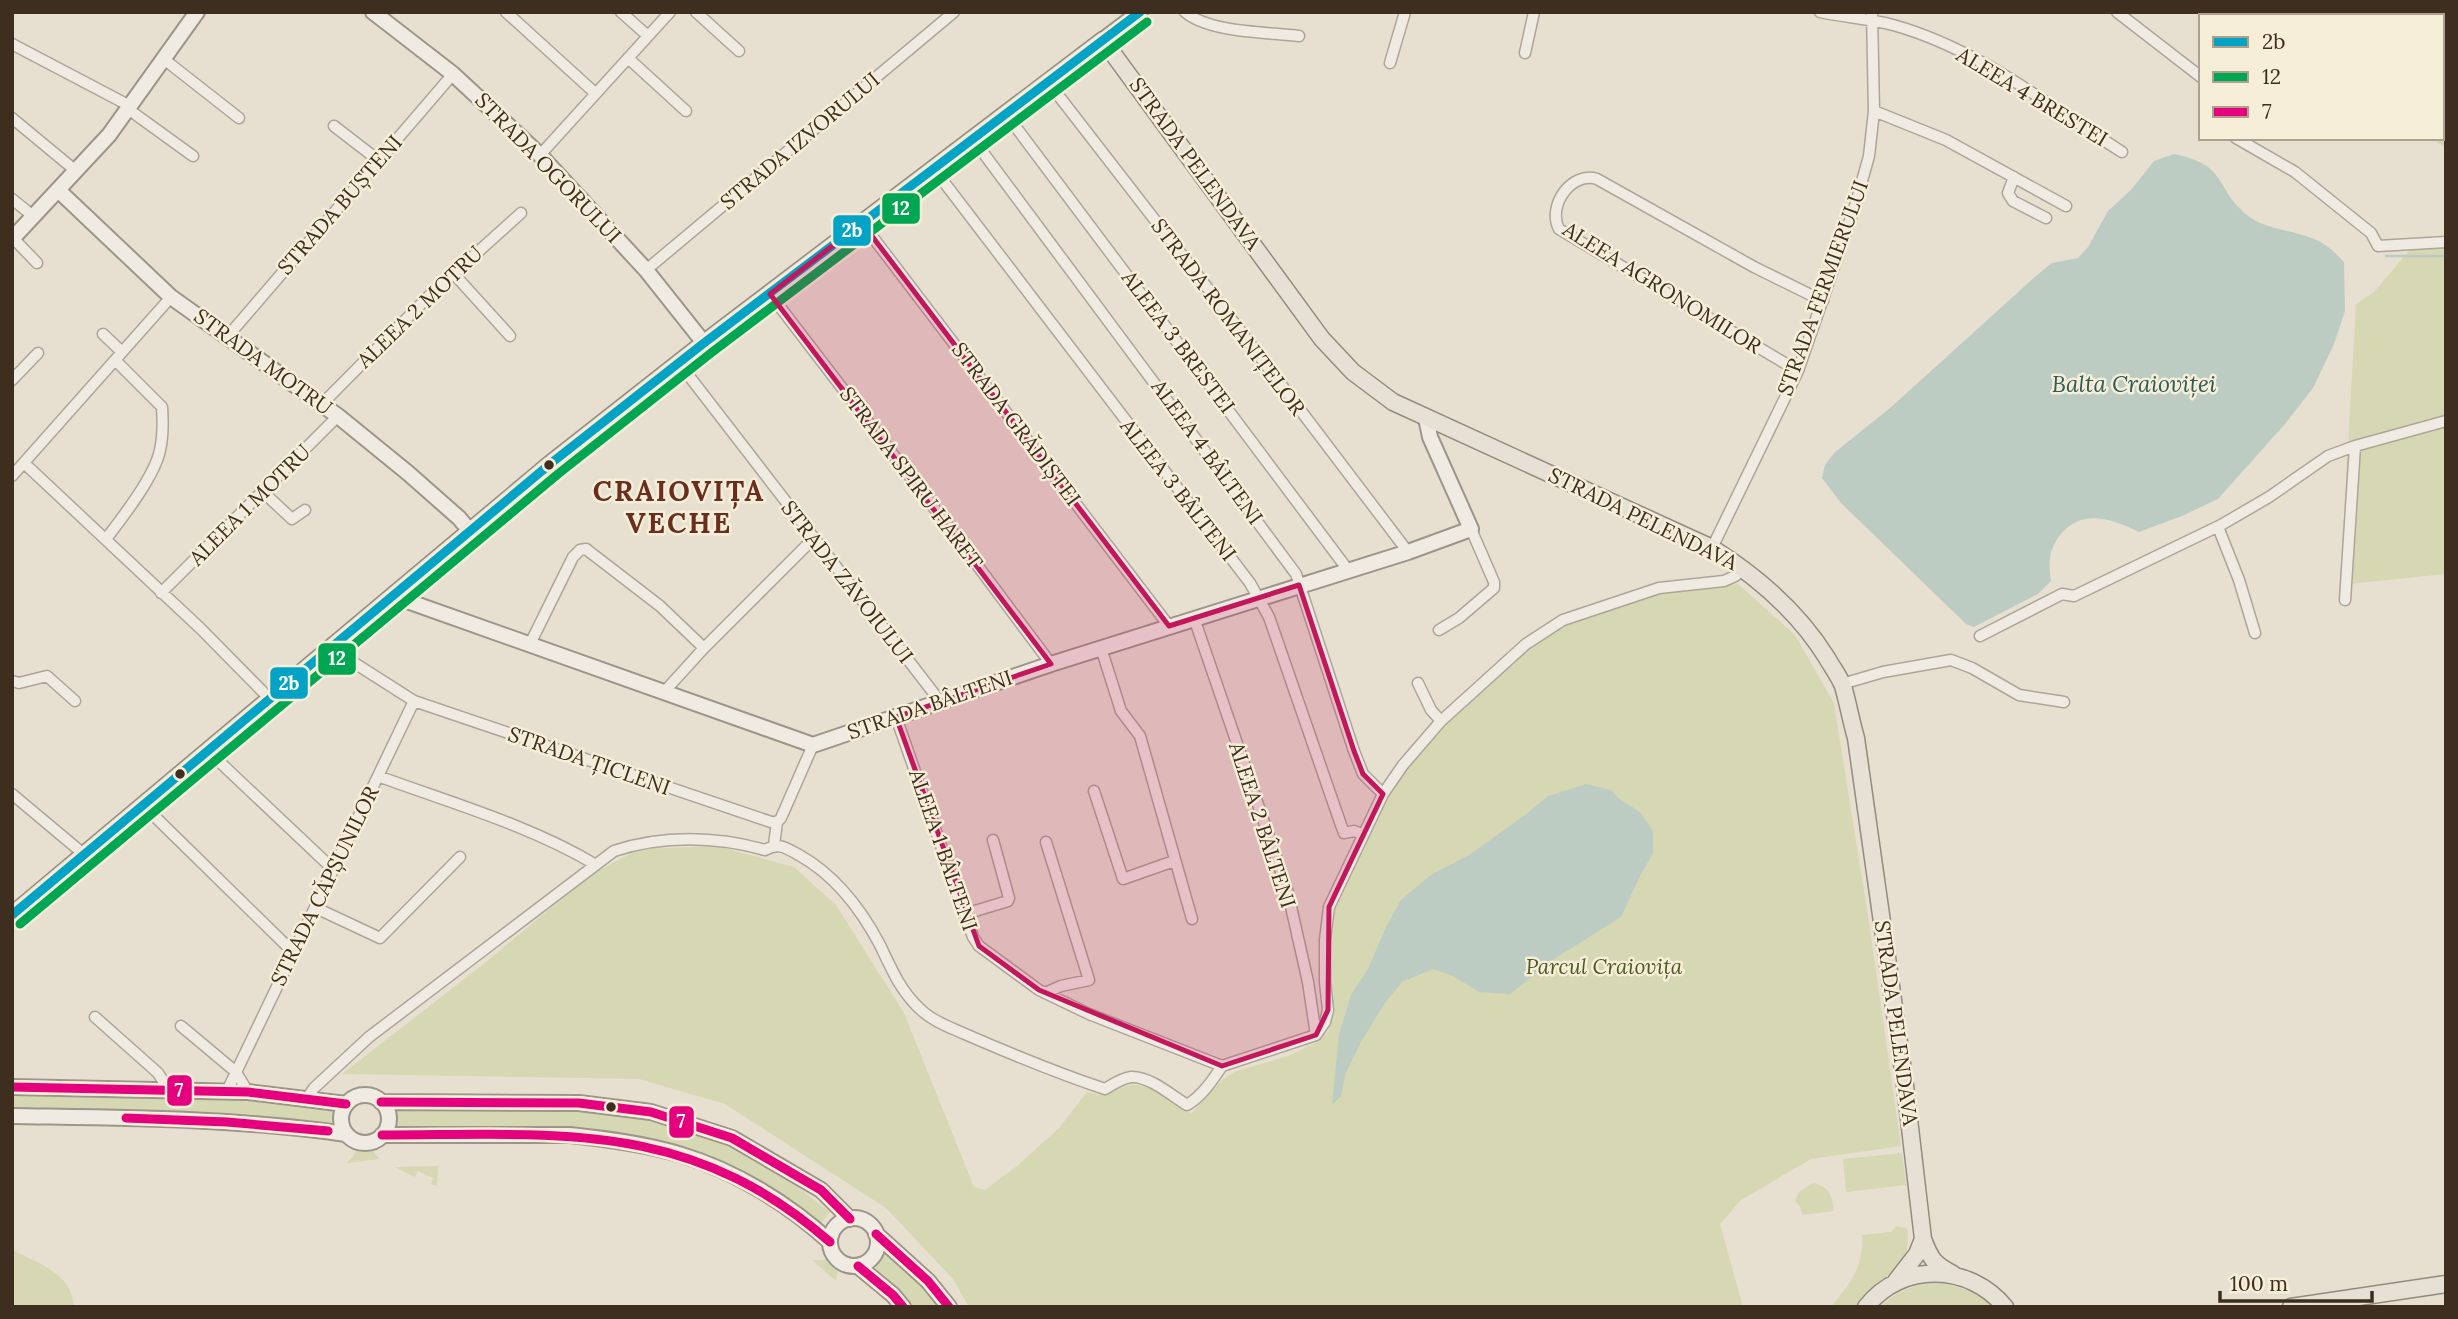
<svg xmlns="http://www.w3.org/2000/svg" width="2458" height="1319" font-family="Lora,serif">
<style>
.green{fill:#d6d7b3}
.water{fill:#bcccc2}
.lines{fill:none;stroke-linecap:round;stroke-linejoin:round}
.stream{stroke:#bcccc2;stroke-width:2.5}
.street-casing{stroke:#ada599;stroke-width:13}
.secondary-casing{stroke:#9c958a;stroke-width:18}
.primary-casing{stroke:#928b80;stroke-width:19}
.street{stroke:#efebe3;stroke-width:10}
.secondary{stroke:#efebe3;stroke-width:14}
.primary{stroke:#e6e1d4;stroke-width:16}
.bus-1-casing{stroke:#f7eed8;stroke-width:14}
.bus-2-casing{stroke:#f7eed8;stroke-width:14}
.bus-3-casing{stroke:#f7eed8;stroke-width:14}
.bus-1{stroke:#03a3c5;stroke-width:9}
.bus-2{stroke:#00a651;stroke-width:9}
.bus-3{stroke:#e5007d;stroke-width:9}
.marked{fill:#c2185b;fill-opacity:0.2;stroke:#c2185b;stroke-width:5;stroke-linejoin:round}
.bus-dot{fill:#3d2e20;stroke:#f7eed8;stroke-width:2.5}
.labels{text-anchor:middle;stroke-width:5;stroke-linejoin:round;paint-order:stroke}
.street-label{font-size:21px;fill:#3d2e20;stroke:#f7eed8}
.park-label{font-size:21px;font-style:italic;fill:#4d5a26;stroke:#f7eed8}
.water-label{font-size:23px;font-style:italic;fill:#2f5d5a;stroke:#f7eed8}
.district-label{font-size:28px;font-weight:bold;letter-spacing:2px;fill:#6b2e1e;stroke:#f7eed8}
.line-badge{stroke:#f7eed8;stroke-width:2.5}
.badge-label{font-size:19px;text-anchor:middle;font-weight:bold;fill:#fff}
</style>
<rect width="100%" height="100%" fill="#e7e0d1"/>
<!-- green -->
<path class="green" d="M2442,12h4v134h-4l-10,-8h10v-122h-3z
M2446,237v337l-106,11 16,-281 18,-12 44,-52z
M1738,584l57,51 39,68 36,226 31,217 -90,13 -70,41 -21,24 23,83h-774l-16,-28 -67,-71 -161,-104 -86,-25 -297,-5 139,-108 111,-92 47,-25 78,-3 77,21 42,38 68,108 70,174 11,3 32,-24 42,-38 28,-36c26,8 28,-7 49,-7 18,0 40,19 55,29l31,-34 12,-8 54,-16 29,-14 11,-10 4,-13v-78l3,-32 15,-36 38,-77 12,-19 67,-76 62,-54 36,-23 98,-33z
M12,1093l155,2 169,10 -5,18 -167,-11h-152z
M395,1106c121,1 234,-7 347,44 32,15 60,41 88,62l-9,11c-43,-30 -88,-61 -140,-76 -92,-27 -190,-19 -286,-19z
M370,1146l9,13 -32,4 7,-8 3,-7z
M1902,1153l4,32 -60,7 -3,-33z
M438,1166l-1,20 -6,-2 2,-6 -15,-7 -3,6 -21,-10z
M1813,1183c17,4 19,12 21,28l-32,4 -2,-9 -5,-5 4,-9z
M1896,1226l12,3 -1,30 -29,25 -19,23h-28c19,-24 33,-39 31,-72l29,-3z
M12,1250c26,13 60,23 62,57h-62z
M885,1251l27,22 29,34h-29l-14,-19 -23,-20z
M830,1257l9,8 -3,16 -24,-21h11z
M1942,1282l31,10 21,15h-113c16,-18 39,-24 61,-25z"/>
<!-- water -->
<path class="water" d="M2174,154c55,11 40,34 73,61 22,18 58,14 81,32 6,4 11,10 16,15l1,49 -11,33 -21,44 -28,36 -67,75 -36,17 -43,16c-27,-13 -57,-24 -79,3 -11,15 -12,27 -9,46l-13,13 -64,33 -8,-3 -125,-121 -19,-25 3,-13 9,-12 56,-45 146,-132 16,-13 26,-5 10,-11 20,-36 23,-21 23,-29z
M1586,784l25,6 7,8 22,14 13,19v22l-14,25 -18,39 -67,42 -44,35 -31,-2 -26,-16 -20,-7 -31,13 -17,21 -23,37 -17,35 -4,21 -9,9 7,-71 12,-39 17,-26 17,-40 16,-29 30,-25 38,-20 56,-40 23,-19z"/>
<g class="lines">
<!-- stream -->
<path class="stream" d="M2361,16l3,-4
M2386,256h60"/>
<defs>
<path id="street" d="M506,12l89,81
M621,12l27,24
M696,12l43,39
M1185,12c25,21 82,20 114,24
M1820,12c24,5 50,7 73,13 84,23 157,81 229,127
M2117,12l84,65
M2292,16l3,-4
M12,44l118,62
M1525,53l9,-41
M628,58l58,53
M165,60l74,58
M1390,63l15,-51
M1048,82l165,213 195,257
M128,109l65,47
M1874,111l72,29 120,66
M1006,114l342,456
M12,118l64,53
M334,126l44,34
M2236,138l59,34 76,61 7,13 68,-4
M973,139l323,435 58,177 9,23 20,20
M540,155l130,-143
M934,169l316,414 19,34 72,208 3,8 10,-2 8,3
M2014,177l-6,16 5,8 33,17
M12,199l21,17
M862,223l307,403
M13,238l24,25
M646,270l308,-258
M454,274l56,62
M770,294l184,240 97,130
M103,334l19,18
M228,336l225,-262
M679,363l260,337
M1798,371l-239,-142c-12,-23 12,-58 38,-50l157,88 69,34
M12,380l26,-27
M322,404l107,-108 92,-83
M24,463l177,166 69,70
M12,476l159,-179
M263,492l29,27 13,-9
M2218,527l21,53 16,53
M106,539c16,-21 49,-63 54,-89 3,-13 3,-29 2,-43l-47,-47
M1712,548l86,-177 57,-165 14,-50 5,-45 -2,-99
M161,593l177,-177
M2345,600l10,-154
M1194,618l93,271 21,93 8,53
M1439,630l20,-12 35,-30v-6l-23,-53
M1980,636l82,-42 12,2 147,-71 48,-28 59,-41 27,-10 91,-25
M530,644l43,-87 7,-7 6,-1 74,57 44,42
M332,647l13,10 69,44 357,121h6
M1101,648l20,63 19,25 52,183
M12,681l7,2 28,-7 28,25
M1418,683l13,27 10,11
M1842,684l41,-12 68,-12 21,8 47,27 45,7
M664,692l40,-44 109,-109
M896,717l77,220 6,9 60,44 50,24 133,52 94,-31
M208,751l126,119
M378,776c70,26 154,50 218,89
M1094,791l29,88 51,-18
M12,794l74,62
M144,806l148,145
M774,845l3,-23 4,-4 32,-73
M316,908l64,30 80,-81
M965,914l43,-13 1,-3 -16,-58
M1045,993l16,-7 28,-6 -43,-138
M95,1017l63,56 10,16
M181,1026l55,46 12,20
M1316,1035l9,-13 3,-12 -3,-28v-42l4,-33 54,-113 20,-29 38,-44 85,-77 37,-24 96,-32 65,-7 11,-5 9,-7
M227,1091l187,-390
M307,1098l7,-10 55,-51 245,-186c48,-16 103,-15 151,-1 14,-8 21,-2 34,5 36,20 62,54 81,90 11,23 20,45 39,63 13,13 30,19 46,26 46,20 92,39 140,55 8,-5 17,-11 26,-12 19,-1 41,19 56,28 15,-9 25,-24 35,-39"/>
<path id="secondary" d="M373,12l80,62 87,81 106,115 58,73
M1103,40l37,-28
M58,190l113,107 167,119 70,57 51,45 11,13
M12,239l97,-104 88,-123
M393,596l420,149 238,-81 357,-112 63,-23 -41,-92 -4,-19
M12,1087l236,5 98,12
M341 1119a24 24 0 1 1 48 0a24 24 0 1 1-48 0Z
M381,1102l198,1 72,9 81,26 89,52 29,29
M12,1116c112,2 223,2 334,18
M382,1135h188c37,4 77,9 112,20 53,16 107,49 148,87
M830 1242a24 24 0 1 1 48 0a24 24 0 1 1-48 0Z
M876,1234l52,47 21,26
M858,1266l35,29 10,12"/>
<path id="primary" d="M12,915l538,-451 154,-121 399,-303 219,299 31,33 40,30 319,146c46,29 86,63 115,110 5,9 12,18 16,28 5,17 8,35 13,52l49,347 18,154c8,21 11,25 30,35
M1896,1281l21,-27 6,-15
M1866,1307c36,-46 104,-43 139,0
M2291,1307l155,-23"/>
</defs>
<!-- street casing -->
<use href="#street" class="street-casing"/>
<!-- secondary casing -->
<use href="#secondary" class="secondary-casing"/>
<!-- primary casing -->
<use href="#primary" class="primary-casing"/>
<!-- street -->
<use href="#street" class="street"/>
<!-- secondary -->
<use href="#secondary" class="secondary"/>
<!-- primary -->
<use href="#primary" class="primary"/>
<defs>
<path id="bus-1" d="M12,915l538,-451 154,-121 436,-331"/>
<path id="bus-2" d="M20,924l538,-450 153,-121 436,-331"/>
<path id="bus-3" d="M12,1087l236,5 98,12
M381,1102l198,1 72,9 81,26 89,52 29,29
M126,1118l101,4 101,9
M382,1135c175,0 306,-17 448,107
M876,1234l52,47 21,26
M858,1266l35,29 10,12"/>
</defs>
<!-- bus-1 casing -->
<use href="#bus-1" class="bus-1-casing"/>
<!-- bus-2 casing -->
<use href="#bus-2" class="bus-2-casing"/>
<!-- bus-3 casing -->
<use href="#bus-3" class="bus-3-casing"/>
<!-- bus-1 -->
<use href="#bus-1" class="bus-1"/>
<!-- bus-2 -->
<use href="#bus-2" class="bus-2"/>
<!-- bus-3 -->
<use href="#bus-3" class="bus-3"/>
</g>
<!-- marked area -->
<path class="marked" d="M862,223l307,403 130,-41 55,166 9,23 20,20 -54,113 -1,103 -12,25 -94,31 -183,-76 -60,-44 -83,-229 155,-53 -281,-370z"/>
<!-- markers -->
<g class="bus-dot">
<circle cx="549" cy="465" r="6"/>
<circle cx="180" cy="774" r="6"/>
<circle cx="611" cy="1107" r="6"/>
</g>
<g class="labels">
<!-- street labels -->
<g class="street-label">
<text transform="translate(2032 97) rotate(31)" y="7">ALEEA 4 BRESTEI</text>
<text transform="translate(800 141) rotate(-40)" y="7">STRADA IZVORULUI</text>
<text transform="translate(1195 164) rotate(54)" y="7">STRADA PELENDAVA</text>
<text transform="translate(548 168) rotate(46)" y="7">STRADA OGORULUI</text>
<text transform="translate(340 205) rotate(-49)" y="7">STRADA BUȘTENI</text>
<text transform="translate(1662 288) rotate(32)" y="7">ALEEA AGRONOMILOR</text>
<text transform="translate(1823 288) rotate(-70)" y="7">STRADA FERMIERULUI</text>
<text transform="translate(420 307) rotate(-44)" y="7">ALEEA 2 MOTRU</text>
<text transform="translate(1228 317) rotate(53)" y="7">STRADA ROMANIȚELOR</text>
<text transform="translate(1178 342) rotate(53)" y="7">ALEEA 3 BRESTEI</text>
<text transform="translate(263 362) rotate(36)" y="7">STRADA MOTRU</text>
<text transform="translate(1016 424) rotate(53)" y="7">STRADA GRĂDIȘTEI</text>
<text transform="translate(1207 452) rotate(54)" y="7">ALEEA 4 BÂLTENI</text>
<text transform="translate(911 478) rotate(53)" y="7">STRADA SPIRU HARET</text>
<text transform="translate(1178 490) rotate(52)" y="7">ALEEA 3 BÂLTENI</text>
<text transform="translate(250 505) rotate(-45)" y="7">ALEEA 1 MOTRU</text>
<text transform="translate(1643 519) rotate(26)" y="7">STRADA PELENDAVA</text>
<text transform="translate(847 582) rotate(52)" y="7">STRADA ZĂVOIULUI</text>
<text transform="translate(930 705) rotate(-19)" y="7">STRADA BÂLTENI</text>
<text transform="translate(589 761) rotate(19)" y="7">STRADA ȚICLENI</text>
<text transform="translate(1262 825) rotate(72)" y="7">ALEEA 2 BÂLTENI</text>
<text transform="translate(943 850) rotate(71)" y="7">ALEEA 1 BÂLTENI</text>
<text transform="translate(325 886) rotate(-64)" y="7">STRADA CĂPȘUNILOR</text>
<text transform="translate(1896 1023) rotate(82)" y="7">STRADA PELENDAVA</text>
</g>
<!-- park labels -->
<g class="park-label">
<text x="1604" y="974">Parcul Craiovița</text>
</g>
<!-- water labels -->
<g class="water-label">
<text x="2134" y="392">Balta Craioviței</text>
</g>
<!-- district labels -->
<g class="district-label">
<text x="679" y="501">CRAIOVIȚA<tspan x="679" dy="32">VECHE</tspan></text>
</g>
</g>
<g class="line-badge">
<rect x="881" y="192" width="40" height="33" rx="7" fill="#00a651"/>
<rect x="832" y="214" width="40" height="33" rx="7" fill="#03a3c5"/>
<rect x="317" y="642" width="40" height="34" rx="7" fill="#00a651"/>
<rect x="269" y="666" width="40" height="34" rx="7" fill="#03a3c5"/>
<rect x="166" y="1074" width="27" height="33" rx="7" fill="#e5007d"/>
<rect x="668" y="1105" width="27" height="34" rx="7" fill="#e5007d"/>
</g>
<g class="badge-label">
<text x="901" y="215">12</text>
<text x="852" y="237">2b</text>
<text x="337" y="665">12</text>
<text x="289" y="690">2b</text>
<text x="179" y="1097">7</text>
<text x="681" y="1128">7</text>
</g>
<!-- border -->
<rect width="2458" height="1319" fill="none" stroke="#3d2e20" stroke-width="28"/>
<!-- legend -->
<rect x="2199" y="14" width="245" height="126" fill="#f7eed8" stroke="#ada18e" stroke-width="2"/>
<rect x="2213" y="37" width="35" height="10" fill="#03a3c5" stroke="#ada18e" stroke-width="2"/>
<text x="2262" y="49" font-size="21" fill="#3d2e20">2b</text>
<rect x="2213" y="72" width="35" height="10" fill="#00a651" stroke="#ada18e" stroke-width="2"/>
<text x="2262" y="84" font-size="21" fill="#3d2e20">12</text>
<rect x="2213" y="107" width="35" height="10" fill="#e5007d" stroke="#ada18e" stroke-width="2"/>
<text x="2262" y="119" font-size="21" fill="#3d2e20">7</text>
<!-- scale -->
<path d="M2220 1291v10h152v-10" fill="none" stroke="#3d2e20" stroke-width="3.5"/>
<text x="2230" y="1291" font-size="21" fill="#3d2e20" stroke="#f7eed8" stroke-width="5" paint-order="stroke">100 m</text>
</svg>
